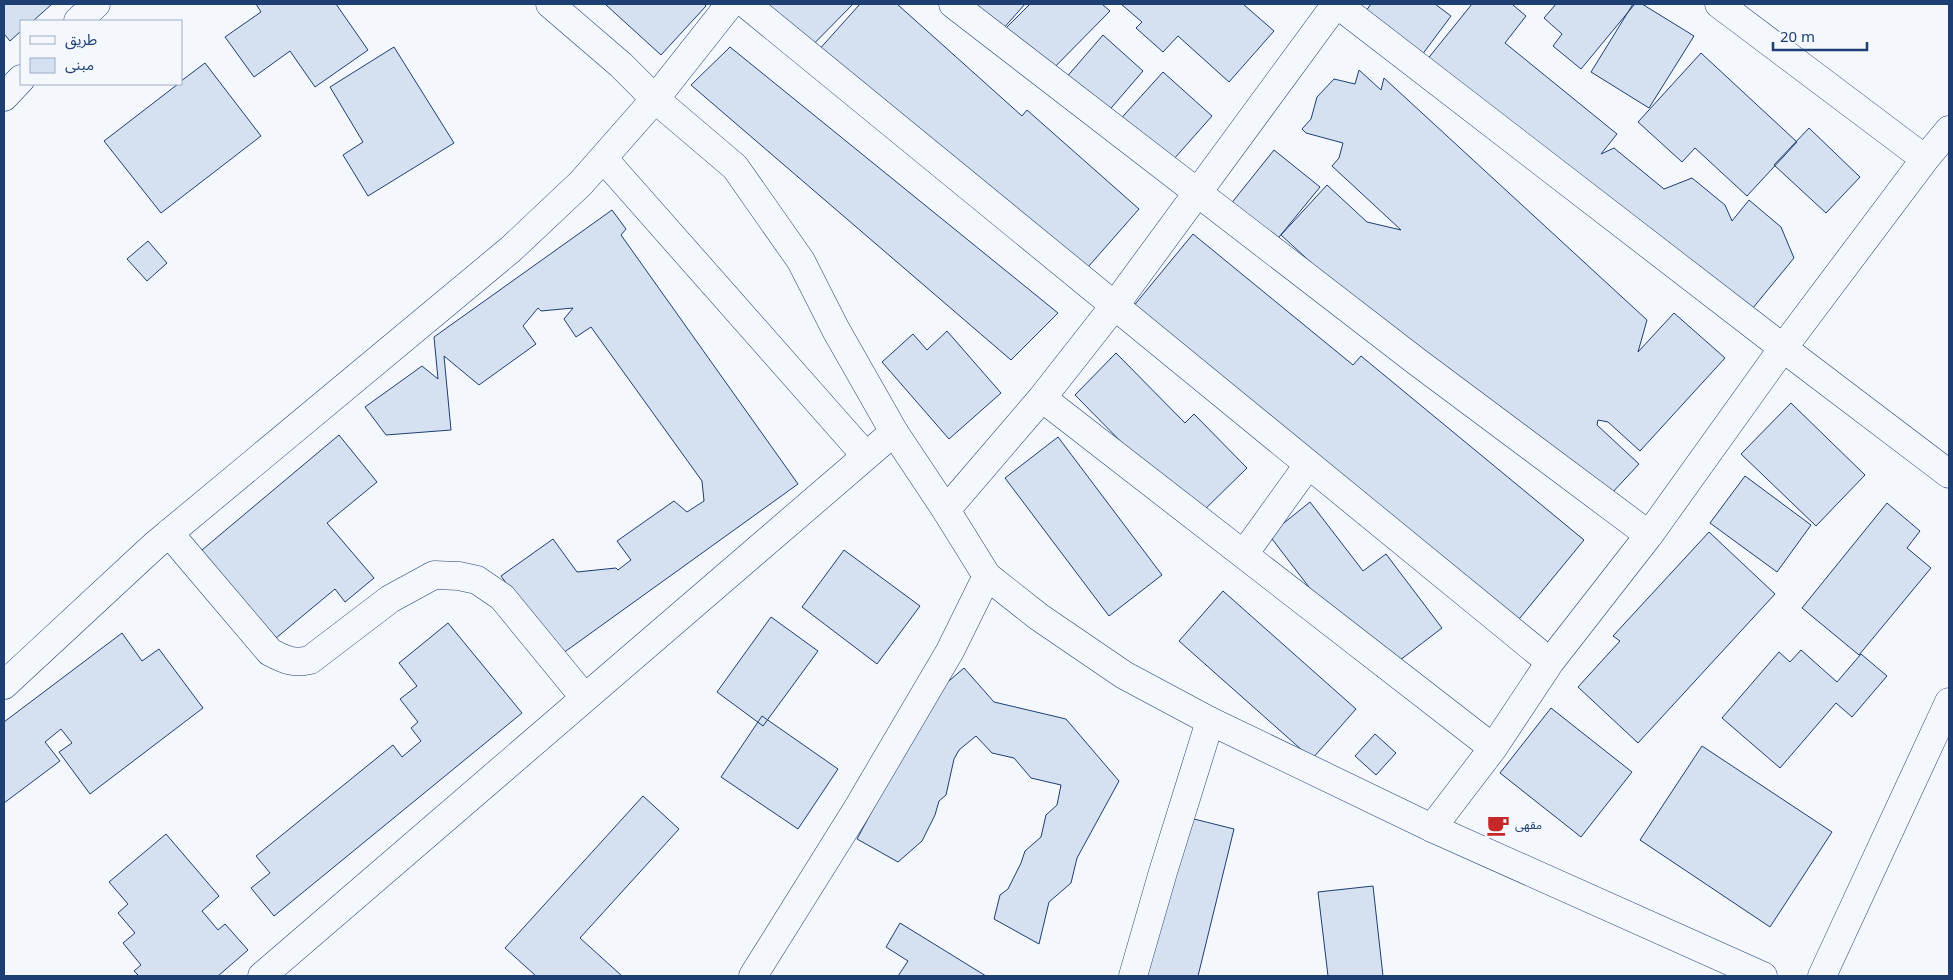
<svg xmlns="http://www.w3.org/2000/svg" width="1953" height="980" font-family="Georgia,'Noto Sans Arabic',serif">
<style>
.building{fill:#d5e0f0;stroke:#1d3f73}
.lines{fill:none;stroke-linecap:round;stroke-linejoin:round}
.street-casing{stroke:#1d3f73;stroke-width:29}
.primary-casing{stroke:#1d3f73;stroke-width:29}
.street{stroke:#f4f7fb;stroke-width:28}
.primary{stroke:#f4f7fb;stroke-width:28}
.labels{text-anchor:middle;stroke-width:4;stroke-linejoin:round;paint-order:stroke}
.poi-label{font-size:12px;fill:#1d3f73;stroke:#f4f7fb;text-anchor:start}
</style>
<rect width="100%" height="100%" fill="#f4f7fb"/>
<!-- building -->
<path class="building" d="M4,4h48l-19,17h-12v10l-11,10 -6,-7z
M256,4h80l32,46 -53,37 -25,-36 -36,26 -29,-40 36,-25z
M605,4h99l2,2 -45,49z
M747,4h106l-55,56z
M860,4h37l125,112 5,-6 112,99 -65,74 -257,-231z
M954,4h71l-30,34z
M1030,4h72l8,7 -70,71 -44,-44z
M1121,4h122l31,27 -45,51 -51,-46 -15,16 -27,-24 6,-6z
M1371,4h64l16,12 -38,51 -57,-42z
M1472,4h42l-1,1 13,11 -21,27 112,91 -16,20 13,-6 50,41 28,-11 33,27 7,16 17,-21 32,27 13,31 -51,62 -317,-259z
M1556,4h76l2,1 -53,64 -28,-23 9,-12 -18,-16z
M1633,4h9l52,32 -45,72 -58,-36z
M1103,35l40,36 -37,43 -41,-35z
M394,47l60,96 -86,53 -25,-41 20,-13 -33,-55z
M730,47l328,266 -47,47 -320,-275z
M1701,53l96,89 -50,54 -52,-48 -13,14 -44,-40z
M205,63l56,73 -100,77 -57,-72 74,-57h3v-3z
M1359,70l22,20 3,-12 263,242 -9,32 36,-39 51,45 -85,93 -32,-29 -10,-2 -1,5 42,39 -42,45 -267,-229 -49,-45 46,-50 40,37 34,8 -69,-64 7,-8 4,-15 -37,-10 -4,-4 9,-10 6,-22 17,-18 21,5z
M1163,72l49,44 -46,52 -50,-44z
M1809,128l51,49 -34,36 -52,-48z
M1274,150l46,37 -45,55 -45,-37z
M612,210l14,19 -5,6 177,249 -239,172 -58,-80 52,-37 24,33 39,-4 2,2 13,-10 -14,-19 57,-40 13,11 17,-11 -2,-20 -111,-154 -15,10 -12,-18 9,-11 -32,3 -3,-3 -15,18 13,18 -57,41 -35,-29 7,74 -65,5 -21,-28 57,-41 16,13 -4,-42z
M1193,234l160,131 8,-9 223,184 -69,84 -388,-310z
M148,241l19,22 -20,18 -20,-22z
M947,331l54,62 -52,46 -67,-77 31,-28 14,16z
M1116,353l69,70 9,-9 53,54 -51,50 -121,-123z
M1791,403l74,72 -49,51 -75,-72z
M339,435l38,47 -50,41 47,55 -29,24 -10,-13 -71,59 -74,-88z
M1058,437l104,138 -53,41 -104,-138z
M1745,476l66,49 -34,47 -67,-49z
M1310,502l53,69 23,-17 56,74 -64,49 -109,-142z
M1887,503l33,28 -13,17 24,20 -72,87 -57,-47z
M1709,532l66,62 -137,149 -60,-56 42,-46 -7,-5z
M844,550l76,56 -43,58 -75,-57z
M1223,591l133,118 -44,50 -133,-118z
M771,617l47,34 -55,75 -46,-34z
M448,623l74,90 -248,203 -23,-28 19,-15 -14,-17 137,-111 9,12 19,-16 -10,-13 7,-6 -18,-23 17,-13 -18,-23z
M122,633l20,28 17,-12 44,59 -113,86 -31,-42 13,-9 -11,-14 -16,13 15,19 -56,42v-81z
M1801,650l36,32 24,-28 26,22 -35,41 -16,-14 -56,65 -58,-50 57,-66 11,10z
M964,668l30,34 72,17 53,62 -42,77 -6,25 -22,19 -10,42 -45,-25 6,-24 8,-6 13,-26 4,-12 16,-14 5,-22 11,-10 4,-20 -30,-7 -17,-20 -22,-5 -16,-17 -17,14 -5,9 -8,36 -7,6 -4,14 -13,26 -24,21 -41,-23 79,-147z
M1551,708l81,64 -51,65 -81,-64z
M762,716l76,53 -40,60 -77,-52z
M1375,734l21,19 -20,22 -21,-19z
M1702,746l130,86 -62,95 -130,-87z
M643,796l36,33 -99,109 42,38h-86l-31,-28z
M1182,816l52,13 -36,147h-55z
M166,834l53,62 -17,15 16,19 7,-6 23,26 -30,26h-79l-5,-5 7,-6 -18,-22 12,-10 -17,-20 10,-9 -19,-22z
M1373,886l10,90h-55l-10,-84z
M900,923l86,53h-88l10,-15 -22,-14z"/>
<g class="lines">
<defs>
<path id="street" d="M746,4l804,658
M953,4l463,357 233,174
M1337,4l446,344 166,126
M1719,4l206,155
M78,21l18,-17
M4,97l17,-18
M603,158l263,298
M1042,398l451,350
M946,510l96,-112 73,-93 221,-301
M169,533l101,119c15,8 24,12 40,8l80,-61 44,-24 25,1 18,4 25,17 82,100
M1244,554l64,-89
M4,685l151,-140 356,-296 70,-66 74,-84 75,-95
M1432,828l61,-80 57,-86 99,-127 134,-187 142,-189 24,-29
M262,976l632,-544
M753,976l103,-165 94,-160 37,-75
M1133,976l30,-104 47,-151
M1822,976l127,-274"/>
<path id="primary" d="M550,4l71,61 34,34 80,68 66,94 35,69 58,102 52,78 41,66 52,41 85,58 86,46 222,107 331,148"/>
</defs>
<!-- street casing -->
<use href="#street" class="street-casing"/>
<!-- primary casing -->
<use href="#primary" class="primary-casing"/>
<!-- street -->
<use href="#street" class="street"/>
<!-- primary -->
<use href="#primary" class="primary"/>
</g>
<!-- icons -->
<defs>
<symbol id="cafe-bare" viewBox="-9 -9 18 18"><path d="M-5.5-4.5H6V0H3Q3 3.5 0 3.5H-2.5Q-5.5 3.5-5.5 0ZM3-3.2v2h1.7v-2ZM-6 4.5H4V6H-6Z" fill="#c62828" stroke="#f4f7fb" stroke-width="2.5" paint-order="stroke"/></symbol>
</defs>
<g fill-rule="evenodd">
<use href="#cafe-bare" x="1482" y="809" width="32" height="32"/>
</g>
<g class="labels">
<!-- poi labels -->
<g class="poi-label">
<text x="1515" y="829">مقهى</text>
</g>
</g>
<!-- border -->
<rect width="1953" height="980" fill="none" stroke="#1d3f73" stroke-width="10"/>
<!-- legend -->
<rect x="20" y="20" width="162" height="65" fill="#f4f7fb" stroke="#9eadc5"/>
<rect x="30" y="36" width="25" height="8" fill="#f4f7fb" stroke="#9eadc5"/>
<text x="65" y="45" font-size="15" fill="#1d3f73">طريق</text>
<rect x="30" y="58" width="25" height="15" fill="#d5e0f0" stroke="#9eadc5"/>
<text x="65" y="70" font-size="15" fill="#1d3f73">مبنى</text>
<!-- scale -->
<path d="M1773 42v8h94v-8" fill="none" stroke="#1d3f73" stroke-width="2.5"/>
<text x="1780" y="42" font-size="15" fill="#1d3f73" stroke="#f4f7fb" stroke-width="4" paint-order="stroke">20 m</text>
</svg>
